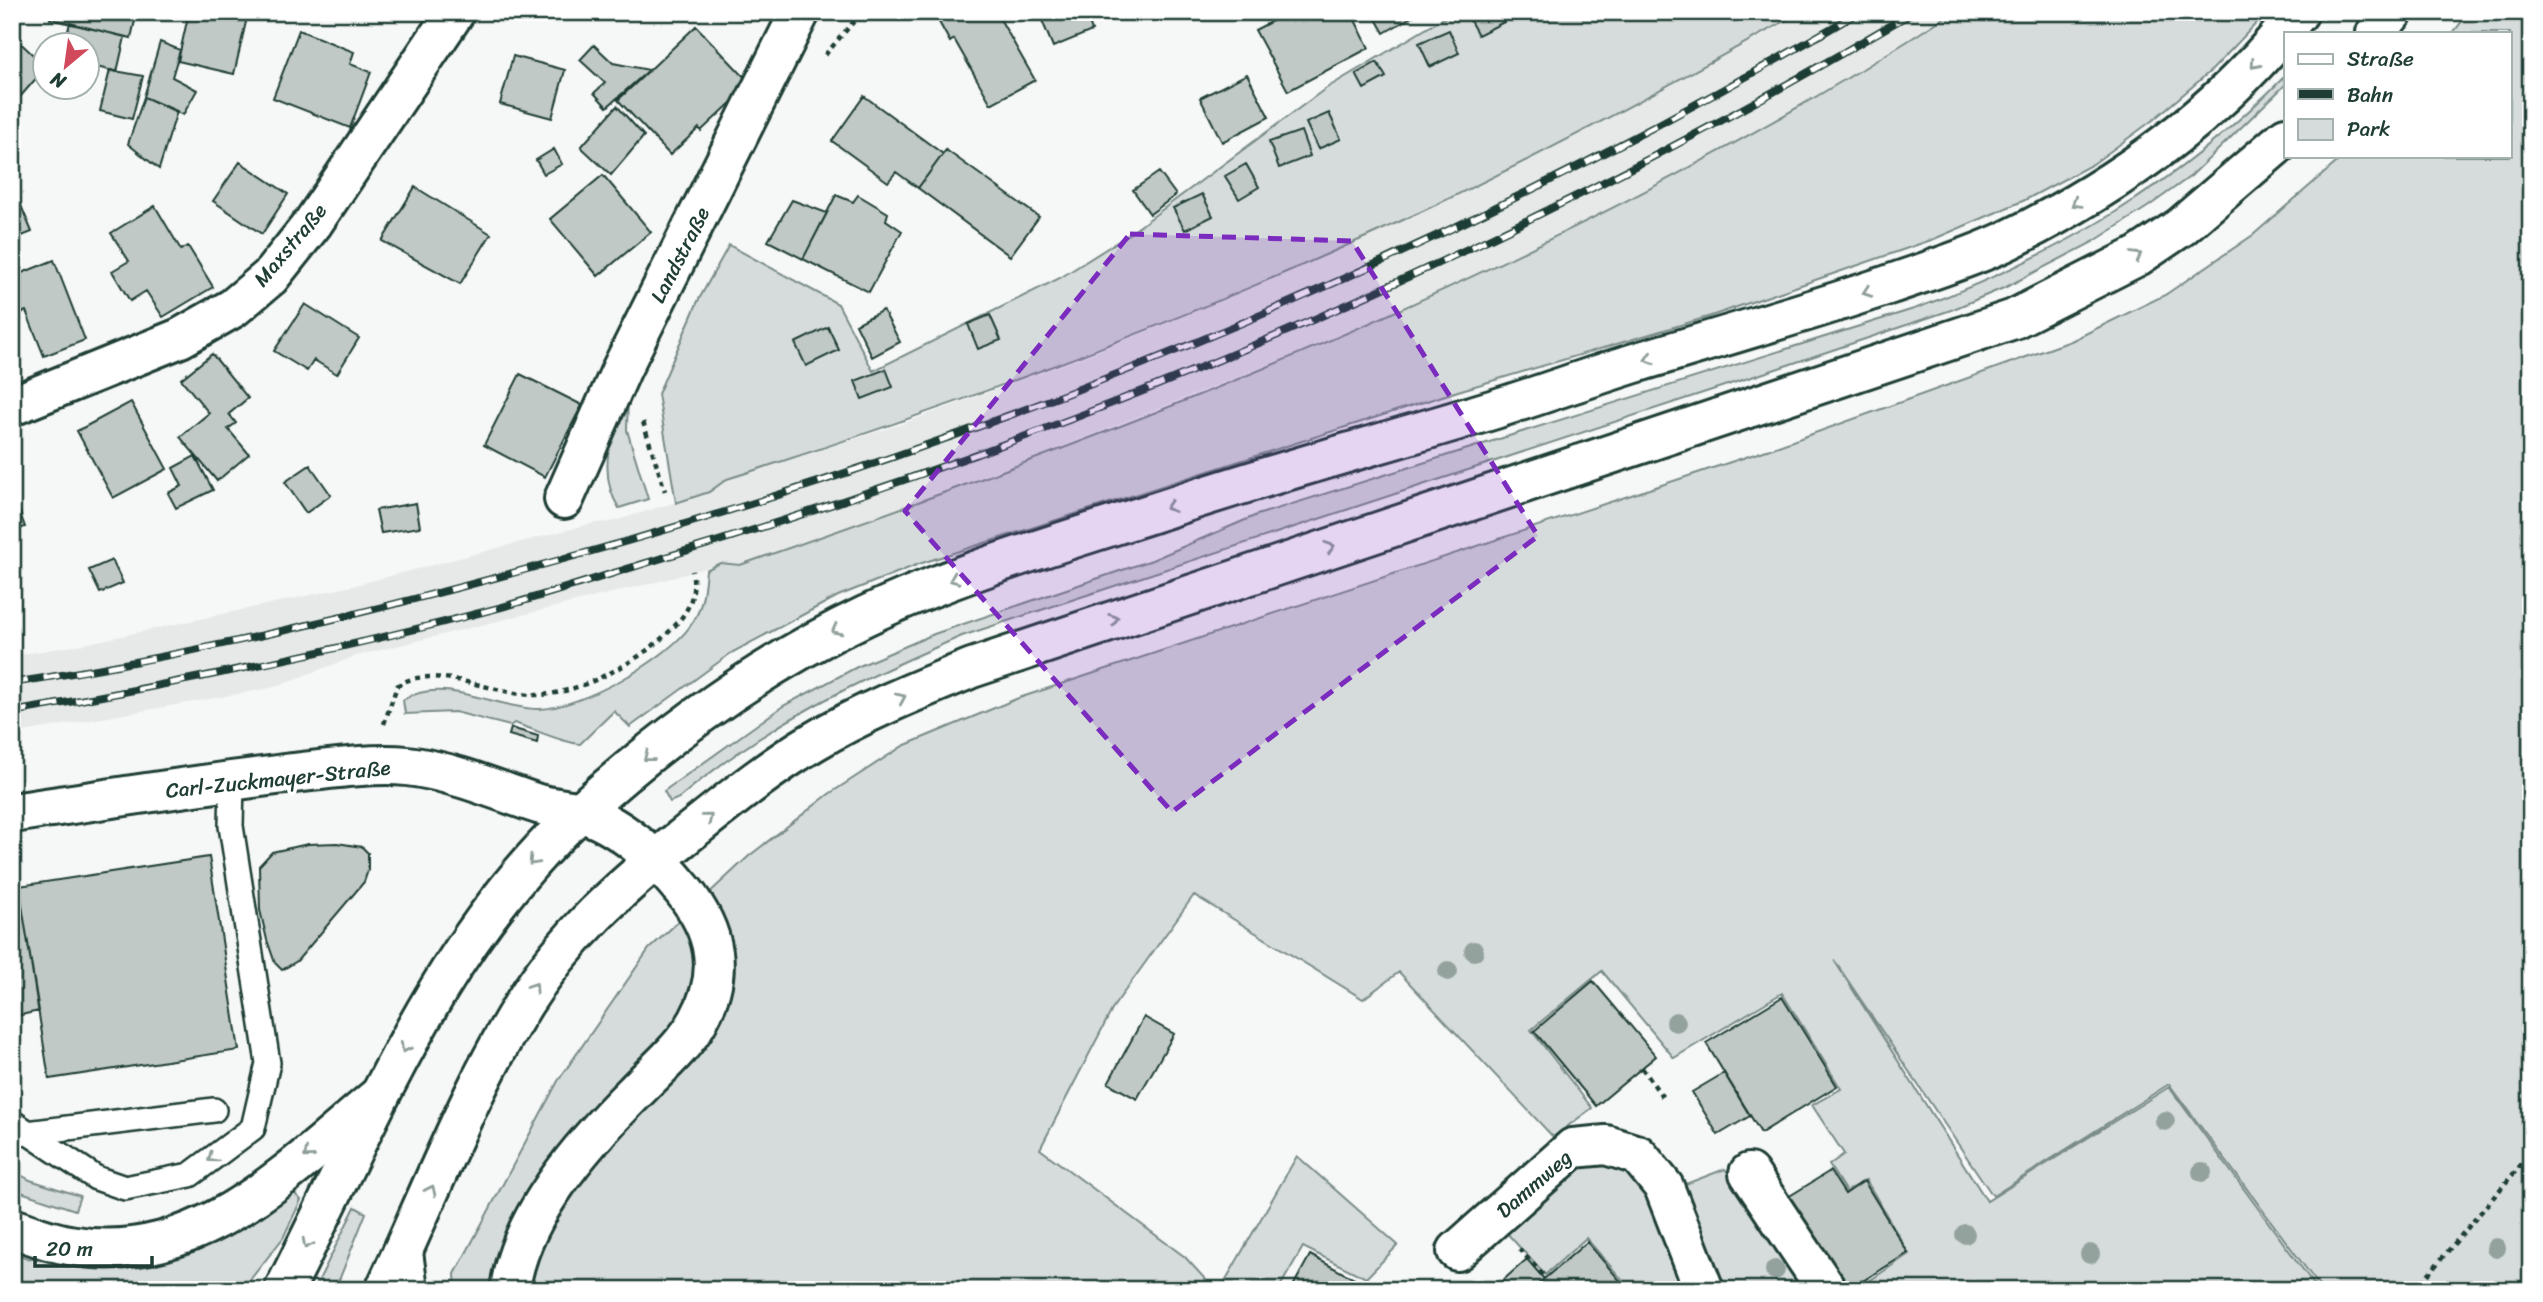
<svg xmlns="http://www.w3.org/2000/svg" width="2543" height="1302" font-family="Sriracha,sans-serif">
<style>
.built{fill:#e6e9e8}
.green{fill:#d6dcdb;stroke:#7a8c88;stroke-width:2}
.building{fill:#c0c9c6;stroke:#1f3d34;stroke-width:2}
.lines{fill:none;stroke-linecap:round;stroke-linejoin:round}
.lane-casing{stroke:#1f3d34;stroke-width:28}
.street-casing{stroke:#1f3d34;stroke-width:44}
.primary-casing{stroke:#1f3d34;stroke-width:44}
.highway-casing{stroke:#1f3d34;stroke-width:44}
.path{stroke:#1f3d34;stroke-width:4.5;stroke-dasharray:5 5;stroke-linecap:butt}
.lane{stroke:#fff;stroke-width:23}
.street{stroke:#fff;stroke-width:38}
.primary{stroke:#fff;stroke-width:38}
.highway{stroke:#fff;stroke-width:38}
.rail-casing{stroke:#1f3d34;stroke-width:8}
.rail{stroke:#fff;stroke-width:5;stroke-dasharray:16;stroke-linecap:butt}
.tree{fill:#94a29e}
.oneway{stroke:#8f9e9a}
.marked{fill:#7b2cbf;fill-opacity:0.2;stroke:#7b2cbf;stroke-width:5;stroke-dasharray:14 9;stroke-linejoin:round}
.labels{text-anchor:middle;stroke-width:7;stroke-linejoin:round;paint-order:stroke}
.street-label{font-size:21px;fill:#1f3d34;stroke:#fff}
</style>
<rect width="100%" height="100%" fill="#f6f7f7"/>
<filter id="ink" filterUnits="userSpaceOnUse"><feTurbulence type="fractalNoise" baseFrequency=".0143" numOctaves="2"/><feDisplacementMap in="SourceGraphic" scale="14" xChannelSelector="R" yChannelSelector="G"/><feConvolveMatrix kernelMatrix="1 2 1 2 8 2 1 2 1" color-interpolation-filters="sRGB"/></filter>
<g filter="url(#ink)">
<!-- built -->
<path class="built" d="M1801,12h152l-213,130 -179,94 -208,95 -412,164 -201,70 -20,-2 -48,15 -316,78 -85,32 -259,46v-78l72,-12 264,-57 246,-64 17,-1 98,-30 18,-13 175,-55 194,-72 151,-62 180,-81 210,-106z"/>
<!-- green -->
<path class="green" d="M1454,12h347c-124,69 -248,138 -376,198 -228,106 -458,193 -698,269l-18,13 -33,11 -18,-109 40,-93 31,-56 109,59 35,67 187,-93 68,-43 197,-146z
M1953,12h314l-54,57 -60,51 -60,44 -68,36 -91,39 -223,77 -253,75 -539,173 -81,32 -107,57 -101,74 -16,-16 -34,33c-17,-1 -46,-15 -66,-21l-4,3 -55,-14 -50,2 -2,-14c40,-25 93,9 136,9 42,-1 128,-49 152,-84 12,-17 13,-35 15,-55l14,-7 20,2c420,-145 839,-309 1213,-553z
M2469,12h62v1278h-209l-153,-206 -176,112 -159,-236 153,241 182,-114 149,203h-88l-5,-5 -7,5h-362l53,-36 -43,-74 -20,12 -17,-27 15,-11 -32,-49 29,-16 -59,-96 -108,65 -72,-87 -71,59 61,78 -39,29 -154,-165 -36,27 -169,-104 -80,111 -74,143 145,108 30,33h-759l-1,-16 103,-193 91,-132 100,-93 80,-62 74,-48 113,-47 754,-250 301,-108 94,-46 88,-60 91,-79h166v-123h-57z
M2286,75v9l-95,92 -42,30 -56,36 -87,45 -55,23 -175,59 -814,267c-105,45 -195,87 -283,162l-9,4 -6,-11 119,-85 74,-39 77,-33 218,-74 105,-45 660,-207c142,-53 262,-124 369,-233z
M628,394l-1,36 21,69 -29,9c-22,-34 -9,-81 9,-114z
M1297,1156l101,89 -32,33 -63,-31 -25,43h-48l-6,-7z
M1582,1159l54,11 57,120h-62l-45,-52 -41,37 -40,-44z
M1725,1169l89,121h-98l-41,-102z
M12,1170l18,10 50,16 -5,14 -63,-21z
M293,1192l8,8 -18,38 -41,52h-230v-39l15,7 97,12 93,-27z
M355,1207l11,6 -31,77h-21z"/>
<!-- building -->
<path class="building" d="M52,12h85l-6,26 -81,-19z
M189,12l59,1 -14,61 -56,-13z
M956,12h40l39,68 -44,24 -37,-65 -4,3 -11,-20z
M1072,12h13l7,19 -39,16 -12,-29 11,-4 2,5z
M1289,12h62l18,36 -81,43 -33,-61z
M1372,12h48l-36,21z
M1465,12h34l5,10 -26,13z
M70,23l55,14 -8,35 -29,-7v-19h-24z
M696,26l55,58 -50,47 -2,-3 -29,27 -52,-55z
M299,30l55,22 -4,12 21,8 -21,56 -77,-30z
M1449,30l10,23 -29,14 -11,-24z
M12,35l34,32 -26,30 -8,-7z
M160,42l20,8 -8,27 25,13 -14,25 -39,-18z
M594,45l19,18 36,7 -42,37 -13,-14 11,-10 -25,-23z
M513,56l52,14 -13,48 -52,-14z
M1377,62l9,15 -22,12 -8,-15z
M110,70l33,6 -11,43 -32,-8z
M1247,74l22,43 -47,25 -22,-44z
M864,96l79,58 -25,34 -22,-16 -8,10 -56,-41z
M144,97l33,14 -18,58 -31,-25z
M617,106l27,30 -33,39 -30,-28z
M1329,113l12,26 -23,10 -12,-26z
M1301,131l9,25 -31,12 -10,-26z
M554,149l8,15 -18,10 -8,-14z
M946,150l93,67 -29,39 -92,-68z
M240,162l48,32 -26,40 -49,-33z
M1246,164l13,23 -20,12 -14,-23z
M1159,172l17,23 -26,19 -17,-24z
M603,175l48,57 -53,44 -48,-57z
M12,184l20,48 -20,8z
M415,187l76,47 -31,50 -78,-43z
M1202,194l11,22 -28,14 -12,-22z
M836,195l17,7 5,-7 30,18 -2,7 16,11 -33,61 -66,-33z
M792,200l35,13 -24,46 -35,-18z
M155,206l26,44 7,-4 25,41 -50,30 -17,-26 -16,10 -18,-30 17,-10 -18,-28z
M54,260l31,80 -41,16 -18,-45 -10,4 -4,-9v-29z
M305,304l54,34 -22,36 -23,-14 -7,11 -33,-20z
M883,310l17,32 -28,15 -16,-33z
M990,315l11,25 -23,9 -10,-25z
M828,327l11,23 -33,16 -11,-23z
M212,354l36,44 -19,16 7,9 -8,6 21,25 -32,27 -37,-44 29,-24 -28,-34z
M886,369l7,18 -31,12 -7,-18z
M520,374l62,31 -37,72 -61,-32z
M131,402l36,67 -54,29 -36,-67z
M195,456l18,34 -37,18 -8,-15 14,-7 -9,-18z
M310,465l21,30 -25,18 -21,-31z
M12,492l13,35 -13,5z
M416,503l4,24 -39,6 -5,-23z
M112,560l11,23 -23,10 -11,-23z
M511,728l27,8 -1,7 -28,-8z
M337,843l25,4 6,6v17l-4,12 -67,79 -15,9 -7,-7 -8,-23 -7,-30 -1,-44 13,-14 36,-8z
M209,857l30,193 -190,29 -30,-193z
M22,906l17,105 -27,6v-109z
M1593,981l63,75 -60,50 -62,-75z
M1782,997l55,89 -76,47 -55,-90z
M1144,1017l30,17 -37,65 -29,-16z
M1724,1073l26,43 -32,19 -26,-43z
M1830,1171l15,23 19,-13 44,72 -60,37h-3l-57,-93z
M1587,1242l41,48h-96l12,-11z
M1310,1255l61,33v2h-80z
M1527,1259l17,20 -12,11h-40z"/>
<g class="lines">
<defs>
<path id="lane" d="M12,1122l84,56 29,10 65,-13 63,-47 15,-65 -37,-237 1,-45
M27,1133l187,-23"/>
<path id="street" d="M12,406l168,-68 53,-30 37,-31 43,-54 142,-211
M564,499l58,-131 178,-356
M12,813c88,-13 176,-27 265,-38 38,-4 93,-13 130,-9 45,5 89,24 131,38 14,4 28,4 41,8 39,11 79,47 104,78 33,41 42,82 15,131 -15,27 -42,49 -63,71 -51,51 -116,124 -125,198
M1749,1173l78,117
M1457,1251l116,-103 33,-3 32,10 26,32 40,103"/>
<path id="primary" d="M2376,33l17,-21
M284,1290c85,-165 154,-348 294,-476 86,-78 183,-149 287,-198 102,-48 212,-78 318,-113 104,-34 208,-62 312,-94 48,-15 95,-32 143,-47 84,-25 167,-49 250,-77 40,-14 80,-26 118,-44 112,-55 216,-129 293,-229
M385,1290c45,-96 83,-197 139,-287 41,-66 97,-116 157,-164 43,-34 85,-69 132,-97 50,-30 105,-52 159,-74l1042,-349 124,-63 43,-29 105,-90"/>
<path id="highway" d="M12,1228c19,6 38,14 57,17 128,24 221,-76 311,-150
M403,1252l5,38"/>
</defs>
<!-- lane casing -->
<use href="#lane" class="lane-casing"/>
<!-- street casing -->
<use href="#street" class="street-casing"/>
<!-- primary casing -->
<use href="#primary" class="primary-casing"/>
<!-- highway casing -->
<use href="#highway" class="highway-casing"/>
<!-- path -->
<path class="path" d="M825,55l37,-43
M643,422l22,69
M384,724l13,-38c33,-24 97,8 135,9 40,2 100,-30 129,-56 22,-19 37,-38 31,-68
M1642,1068l22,31
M1519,1249l27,29
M2415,1290l116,-137"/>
<!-- lane -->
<use href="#lane" class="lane"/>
<!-- street -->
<use href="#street" class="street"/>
<!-- primary -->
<use href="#primary" class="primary"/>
<!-- highway -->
<use href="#highway" class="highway"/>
<defs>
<path id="rail" d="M12,683c209,-32 416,-85 619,-143 428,-124 844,-301 1228,-528
M12,712c165,-28 329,-62 490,-105 53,-15 105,-32 157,-48 440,-131 859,-313 1254,-547"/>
</defs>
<!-- rail casing -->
<use href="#rail" class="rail-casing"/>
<!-- rail -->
<use href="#rail" class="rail"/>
</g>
<!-- trees -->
<g class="tree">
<circle cx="1474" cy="951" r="10"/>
<circle cx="1448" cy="971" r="10"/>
<circle cx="1676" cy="1022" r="10"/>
<circle cx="2165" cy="1121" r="10"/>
<circle cx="2202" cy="1172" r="10"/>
<circle cx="1965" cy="1234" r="10"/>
<circle cx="2496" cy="1248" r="10"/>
<circle cx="2090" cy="1254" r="10"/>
<circle cx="1775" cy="1270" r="10"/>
</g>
<!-- one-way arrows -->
<defs><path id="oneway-chevron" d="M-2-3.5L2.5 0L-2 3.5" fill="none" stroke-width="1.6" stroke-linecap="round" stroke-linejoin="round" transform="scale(1.75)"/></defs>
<g class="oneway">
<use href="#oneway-chevron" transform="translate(2255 64) rotate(132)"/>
<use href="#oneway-chevron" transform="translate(2076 203) rotate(148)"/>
<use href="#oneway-chevron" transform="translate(2137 256) rotate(-31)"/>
<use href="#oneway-chevron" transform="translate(1867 292) rotate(161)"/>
<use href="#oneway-chevron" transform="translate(1649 359) rotate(163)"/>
<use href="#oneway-chevron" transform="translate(1170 507) rotate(162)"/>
<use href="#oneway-chevron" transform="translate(1330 547) rotate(-18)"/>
<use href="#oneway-chevron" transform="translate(954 579) rotate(158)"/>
<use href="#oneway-chevron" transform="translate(1114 619) rotate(-19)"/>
<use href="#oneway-chevron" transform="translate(836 630) rotate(153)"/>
<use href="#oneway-chevron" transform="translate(901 698) rotate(-24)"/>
<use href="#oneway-chevron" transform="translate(648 757) rotate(142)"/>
<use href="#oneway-chevron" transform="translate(708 818) rotate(-39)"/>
<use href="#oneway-chevron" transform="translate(533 861) rotate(133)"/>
<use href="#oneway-chevron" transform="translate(534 987) rotate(-56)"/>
<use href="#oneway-chevron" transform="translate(405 1048) rotate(118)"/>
<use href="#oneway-chevron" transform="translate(308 1154) rotate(140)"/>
<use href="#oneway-chevron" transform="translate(212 1158) rotate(143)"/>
<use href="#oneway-chevron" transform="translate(431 1190) rotate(-65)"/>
<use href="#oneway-chevron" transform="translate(307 1244) rotate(117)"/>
</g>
</g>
<!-- marked area -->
<path class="marked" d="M1130,234l222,7 186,295 -366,276 -267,-301z"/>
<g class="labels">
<!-- street labels -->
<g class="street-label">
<text transform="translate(290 245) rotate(-50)" y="7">Maxstraße</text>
<text transform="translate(680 255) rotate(-63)" y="7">Landstraße</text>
<text transform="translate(278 779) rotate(-6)" y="7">Carl-Zuckmayer-Straße</text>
<text transform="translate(1534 1184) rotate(-41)" y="7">Dammweg</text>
</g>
</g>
<!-- margin -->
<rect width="2543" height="1302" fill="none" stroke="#fff" stroke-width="42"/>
<rect x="21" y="21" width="2501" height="1260" fill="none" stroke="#1f3d34" stroke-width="2.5" filter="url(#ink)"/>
<!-- legend -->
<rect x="2284" y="32" width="228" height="126" fill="#ffffff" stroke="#a5b1ae" stroke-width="2"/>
<rect x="2298" y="54" width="35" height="10" fill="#ffffff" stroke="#a5b1ae" stroke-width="2"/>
<text x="2347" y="66" font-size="21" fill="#1f3d34">Straße</text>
<rect x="2298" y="89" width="35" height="10" fill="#1f3d34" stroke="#a5b1ae" stroke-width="2"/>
<text x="2347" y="102" font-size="21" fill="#1f3d34">Bahn</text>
<rect x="2298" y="119" width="35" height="21" fill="#d6dcdb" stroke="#a5b1ae" stroke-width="2"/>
<text x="2347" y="136" font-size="21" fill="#1f3d34">Park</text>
<!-- north arrow -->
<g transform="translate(66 66) rotate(209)"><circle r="33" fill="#ffffff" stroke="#a5b1ae" stroke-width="2"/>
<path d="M0-5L12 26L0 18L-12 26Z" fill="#d1495b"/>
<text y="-10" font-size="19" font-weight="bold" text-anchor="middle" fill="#1f3d34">N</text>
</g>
<!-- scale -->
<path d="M35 1256v10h117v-10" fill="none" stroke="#1f3d34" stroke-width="3.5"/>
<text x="46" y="1256" font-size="21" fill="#1f3d34" stroke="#ffffff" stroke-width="5" paint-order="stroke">20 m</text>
</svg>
